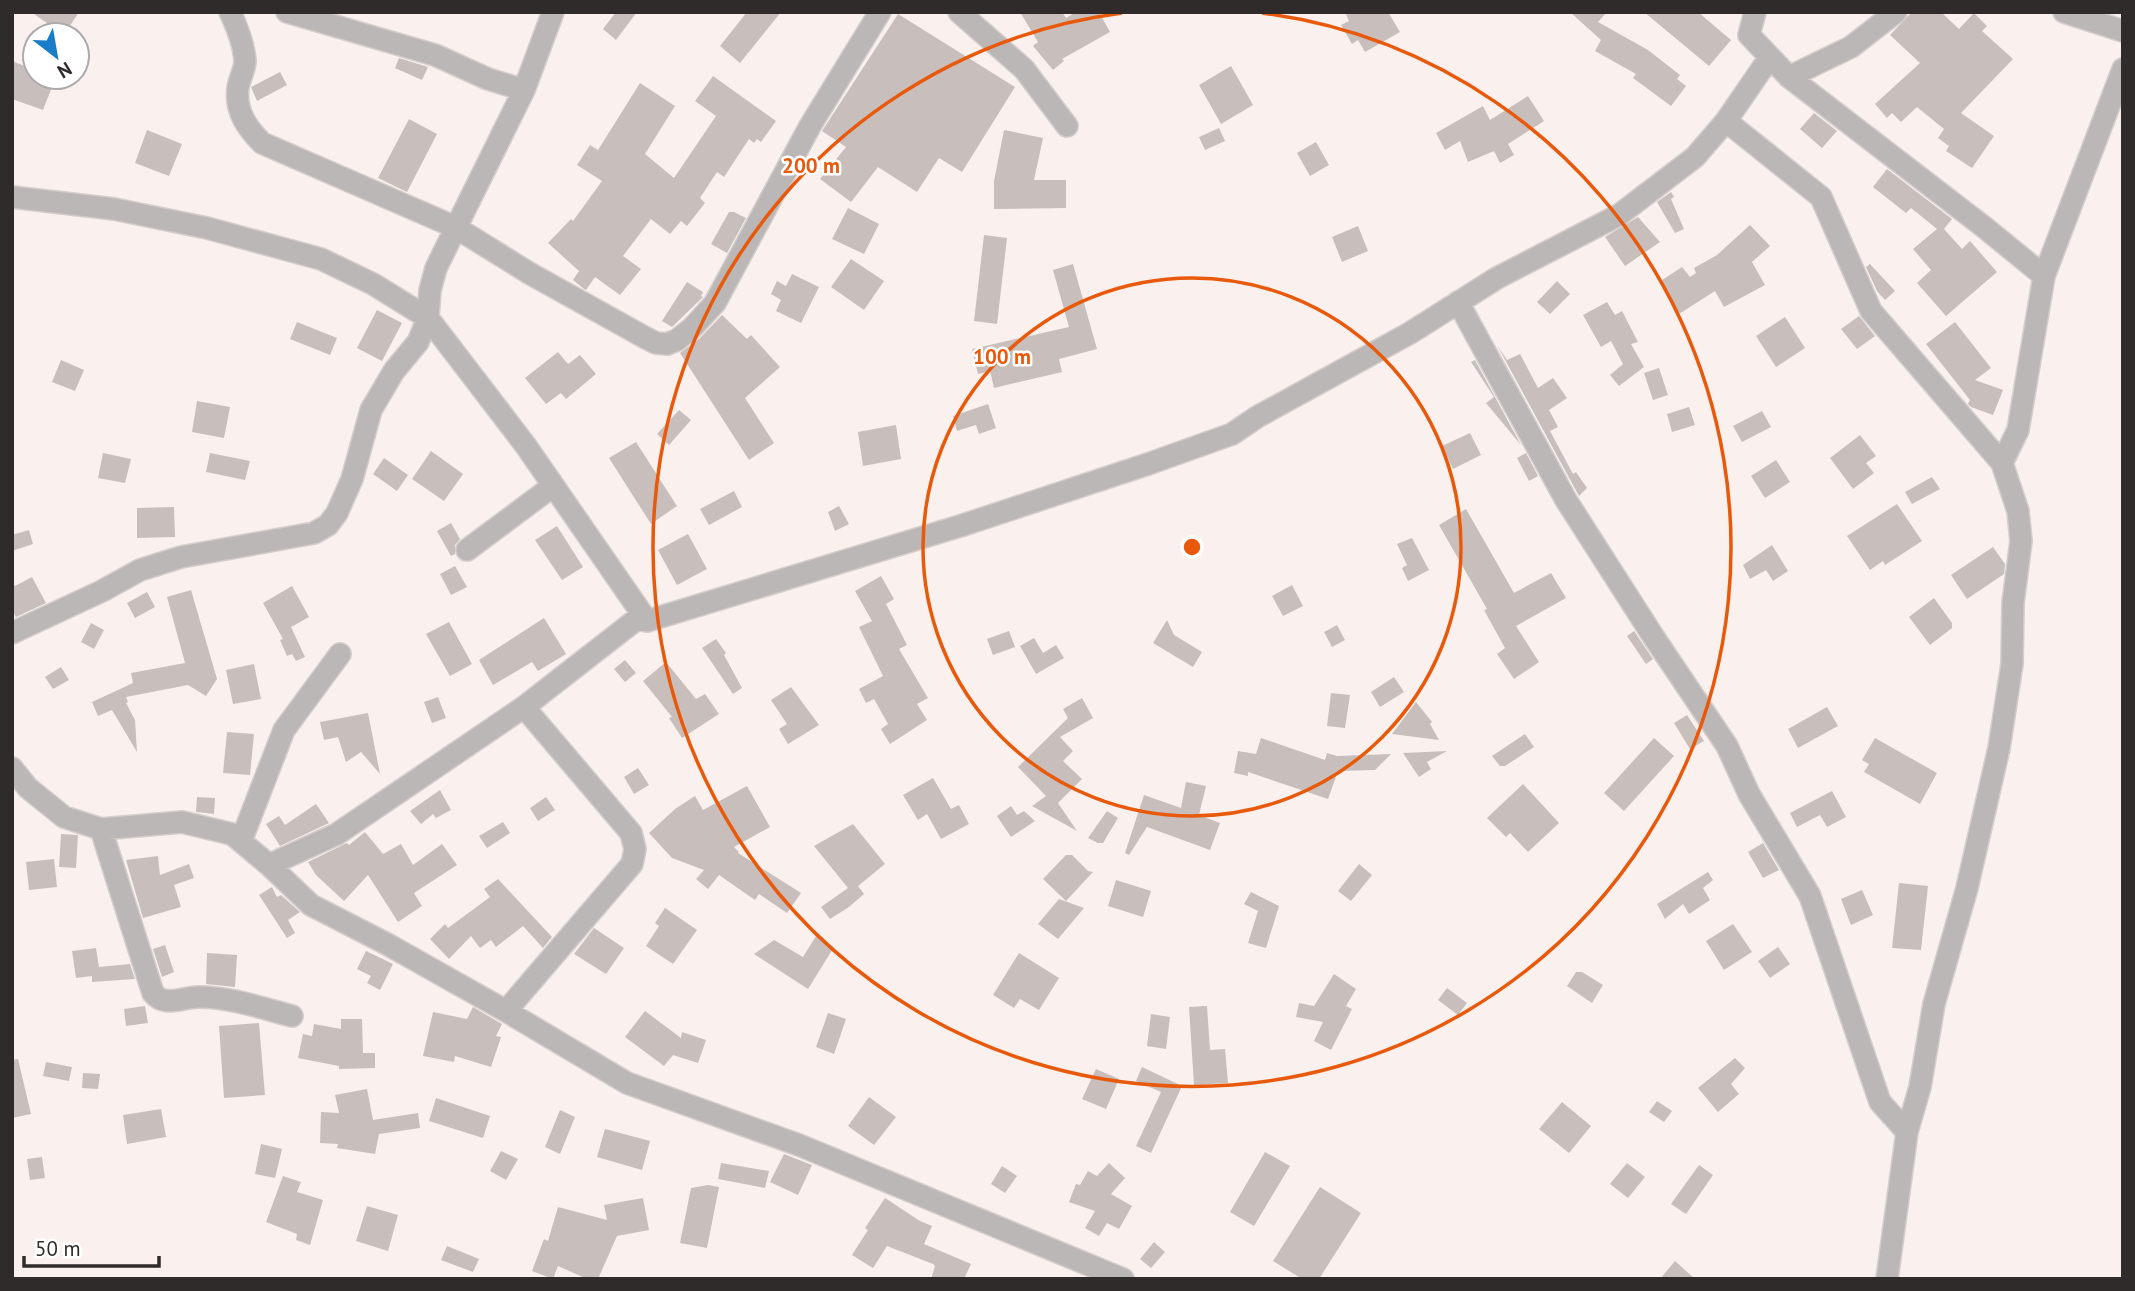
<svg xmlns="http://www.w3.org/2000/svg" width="2135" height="1291" font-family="'PT Sans',sans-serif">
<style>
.building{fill:#c8bfbc}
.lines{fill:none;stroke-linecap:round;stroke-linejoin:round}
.street-casing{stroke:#d5cdcb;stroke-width:24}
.street{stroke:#bbb7b6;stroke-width:21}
.ring{fill:none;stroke:#e8590c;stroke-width:3.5}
.centre{fill:#e8590c;stroke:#fff;stroke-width:3.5}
.ring-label{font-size:21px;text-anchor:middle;font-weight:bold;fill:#e8590c;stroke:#fff;stroke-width:5;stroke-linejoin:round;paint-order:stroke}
</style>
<rect width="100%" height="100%" fill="#faf1ee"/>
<!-- building -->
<path class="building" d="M31,12h48l-15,23z
M616,12h21l-21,28 -13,-11z
M747,12h34l-41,51 -20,-17z
M1020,12h42l4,6 10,-6h23l11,20 -48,27 2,2 -11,9 -20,-24 5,-4z
M1345,12h43l12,20 -35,20 -7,-12 -6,4 -11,-19 8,-4z
M1570,12h37l-9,10 50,28 32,25 -3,4 9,7 -15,20 -38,-28 3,-4 -41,-23 6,-11z
M1644,12h54l33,28 -22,26z
M1912,12h29l18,17 15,-16 13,13 -5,5 31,28 -52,54 33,23 -22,32 -26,-17 3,-5 -11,-8 6,-9 -27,-22 -16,15 -9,-9 -5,5 -12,-14 45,-41 -30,-28z
M898,14l117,73 -53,85 -23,-14 -22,34 -39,-25 -27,35 -31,-23 26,-32 -24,-16z
M399,58l29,9 -6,13 -27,-12z
M12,61l23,9v7h21l-13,33 -31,-11z
M1231,66l22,39 -32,19 -22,-39z
M280,72l7,13 -30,16 -6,-14z
M713,76l63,45 -15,21 -4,-3 -3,4 -5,-4 -25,38 -7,-5 -17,26 5,5 -18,23 -6,-5 -11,13 -19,-15 -28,37 18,13 -21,26 -25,-18 -9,13 -2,-1 -11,-9 6,-9 -31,-28 23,-24 2,2 29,-40 -25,-16 13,-20 8,5 42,-67 35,23 -30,48 29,24 42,-62 -21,-15z
M1528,96l16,25 -36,23 6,11 -14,8 -6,-12 -26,11 -8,-21 -15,9 -9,-17 47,-27 7,14z
M1814,113l23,18 -15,17 -22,-19z
M409,119l28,15 -30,58 -29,-14z
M1219,128l6,13 -20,9 -6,-13z
M147,130l35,14 -13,32 -34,-13z
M1004,130l39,8 -9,42h32v28l-72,1v-28z
M1316,142l13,23 -19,11 -13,-23z
M1887,169l65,50 -8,10 18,20 8,-8 27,31 -51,44 -29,-33 14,-13 -18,-21 24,-20 -26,-21 -5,5 -33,-26z
M1671,192l3,5 -3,2 13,30 -9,4 -18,-31z
M848,208l31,16 -15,30 -32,-15z
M729,212h5l12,6 -19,35 -16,-9z
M1638,217l22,25 -35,24 -20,-29z
M1750,225l20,21 -18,16 13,23 -41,22 -9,-16 -36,23 -20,-32 23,-15 8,10 6,-4 -2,-5 23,-13z
M1358,226l10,25 -26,11 -10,-25z
M984,235l23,3 -10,86 -23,-3z
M851,259l33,22 -20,29 -33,-23z
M1073,264l24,85 -38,10 3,13 -68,16 -4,-17 -12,3 -6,-25 97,-22 -16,-57z
M1870,264l25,27 -10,9 -8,-9 -11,-24z
M792,274l27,13 -18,36 -25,-12 5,-11 -10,-6 6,-13 9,5z
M1557,281l13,13 -20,20 -13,-12z
M687,282l16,10 -2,4 2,1 -31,30 -10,-6z
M1607,302l8,13 7,-4 16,31 -7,2 13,23 -25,19 -9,-11 13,-11 -12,-23 -10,6 -18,-32z
M377,310l25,13 -20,38 -25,-13z
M722,315l25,24 4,-4 29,32 -35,31 29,45 -25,17 -69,-107 20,-15z
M1859,316l16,20 -18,13 -16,-20z
M1785,317l20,31 -29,19 -20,-31z
M297,322l40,16 -7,17 -40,-16z
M1955,322l36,46 -16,12 28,10 -10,25 -22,-8 -3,-3 2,-4 -44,-56z
M1497,345l10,15 13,-6 18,34 15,-10 14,20 -18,12 9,17 -8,4 23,43 3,-2 11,16 -8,8z
M558,352l10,12 12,-9 16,19 -30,25 -5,-6 -15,11 -21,-26z
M61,360l23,10 -9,21 -23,-9z
M1475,360l46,85 -35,-42 8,-6 -23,-35z
M1659,368l9,27 -15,5 -9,-27z
M197,401l33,6 -6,31 -32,-6z
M988,404l8,24 -17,6 -3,-9 -19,6 -4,-15z
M1689,407l6,18 -23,7 -5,-18z
M679,410l12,10 -22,25 -12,-11z
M1762,411l9,16 -29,15 -9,-16z
M896,425l5,34 -38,7 -5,-34z
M1470,433l11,22 -28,14 -11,-23z
M1860,435l16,21 -10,7 8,10 -21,16 -23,-31z
M636,442l41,64 -26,18 -42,-66z
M431,451l32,23 -19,27 -32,-22z
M103,453l28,6 -6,24 -27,-5z
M210,453l40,8 -5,19 -39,-8z
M1526,453l12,23 -9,5 -12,-23z
M384,458l24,17 -11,16 -24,-17z
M1776,460l14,22 -25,16 -14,-22z
M1932,477l8,12 -28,15 -7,-12z
M734,491l8,16 -33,18 -9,-16z
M1897,504l25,37 -37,24 -2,-4 -13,9 -23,-34z
M839,506l10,18 -14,7 -7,-19z
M174,507l1,30 -38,1v-30z
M1466,509l48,84 37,-20 15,25 -50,28 23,36 -25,17 -17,-25 8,-6 -21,-38 3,-1 -48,-84z
M451,523l9,16 -5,6v9l-4,2 -14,-25z
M557,526l26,41 -21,13 -27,-40z
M29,530l4,14 -21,7v-16z
M688,534l19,35 -30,16 -19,-35z
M1412,538l17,32 -21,11 -6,-13 5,-3 -10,-21z
M1772,545l16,26 -15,10 -7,-11 -16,9 -7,-14z
M1993,547l12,17 -1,10 -37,25 -16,-24z
M455,566l12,21 -16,8 -11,-21z
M881,576l13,23 -8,5 21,41 -8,4 29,49 -11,6 10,16 -37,24 -9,-15 7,-5 -14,-25 -8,4 -7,-14 24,-13 -24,-49 13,-6 -17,-30z
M32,577l14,26 -30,14 -4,-7v-28l3,4z
M1292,585l11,21 -20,10 -11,-20z
M292,586l17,31 -18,10 14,30 -9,4 -4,-7 -5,2 -7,-16 3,-1 -20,-36z
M191,590l26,89 -11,17 -18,-11 -62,12 2,5 -2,1 9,17 2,32 -25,-42 -14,6 -6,-14 41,-19 -2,-10 54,-10 -18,-66z
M147,592l8,15 -20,11 -8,-15z
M1934,598l18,25v5l-22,17 -21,-28z
M544,618l22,36 -28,17 -6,-9 -39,23 -14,-25z
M1167,620l7,15 28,17 -9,15 -40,-24z
M449,622l23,42 -22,12 -24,-42z
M91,623l13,7 -10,19 -13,-7z
M1337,625l8,15 -13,7 -8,-15z
M1009,631l6,16 -22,8 -6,-16z
M1634,631l19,28 -7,5 -19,-28z
M1034,638l9,15 13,-8 8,13 -28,16 -16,-28z
M716,639l10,14 -2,2 18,33 -9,6 -31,-46z
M625,660l11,13 -11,9 -11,-13z
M666,662l30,37 9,-5 14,20 -37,24 -13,-20 3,-1 -29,-36z
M254,664l7,35 -28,5 -7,-34z
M61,667l8,13 -16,9 -8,-12z
M1394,677l10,15 -24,15 -9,-15z
M791,687l28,38 -31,19 -9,-15 8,-5 -16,-24z
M1331,693l19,2 -5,33 -18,-2z
M438,697l8,21 -14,5 -8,-21z
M1082,698l11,20 -33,19 13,14 -10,10 19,18 -24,24 19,28 -45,-25 14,-10 -28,-29 50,-49 -5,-9z
M1416,702l16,20 -2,2 9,16 -47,-6z
M1827,707l11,19 -40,22 -10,-19z
M368,713l12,61 -19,-22 -15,10 -8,-25 -14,3 -4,-18z
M1687,715l17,26 -14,8 -16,-26z
M227,732l27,2 -4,41 -27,-2z
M1525,734l9,13 -29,19h-5l-8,-10z
M1261,738l64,22 2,-7 10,3 54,-2 -16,16 -37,1 -10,28 -80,-27v4l-14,-3 4,-22 18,3z
M1654,738l20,18 -50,55 -20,-18z
M1875,738l62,35 -17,31 -56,-32 5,-8 -7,-4z
M1447,751l-20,11 4,7 -12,8 -16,-24z
M638,768l11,17 -15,9 -10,-17z
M933,778l18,31 8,-4 10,19 -28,15 -14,-25 -9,6 -15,-25z
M1186,782l20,4 -7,29 21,8 -10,27 -63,-23 -18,28 -4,-2 19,-58 37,13z
M1523,784l36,39 -31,29 -18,-19 -4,4 -19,-19z
M747,786l23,41 -36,20 5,5 -1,1 63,40 -14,20 -28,-19 -4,6 -36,-25 -11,14 -12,-10 8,-9 -32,-12 -23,-25 26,-24 20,-13 8,14z
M440,790l11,20 -15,8 -3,-4 -12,10 -11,-13z
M1832,791l14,26 -19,10 -7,-12 -23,12 -7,-14z
M197,797l18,1 -1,16 -18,-2z
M546,797l9,13 -17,11 -8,-13z
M316,804l13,19 -49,23 -14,-22 13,-8 6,9z
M1011,806l6,9 7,-4 11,10 -24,16 -14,-21z
M1107,811l11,7 -15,25h-5l-10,-5z
M503,822l7,11 -23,15 -8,-12z
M853,824l32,40 -27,22 6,8 -15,13 -19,12 -9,-12 27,-19 -34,-42z
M365,832l18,22 18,-10 12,21 29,-21 15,21 -43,28 8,13 -24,16 -30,-47 -24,26 -28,-26 -8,-13 39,-19 2,2z
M61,834l17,1 -2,33 -17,-1z
M1763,843l16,27 -16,8 -15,-26z
M1066,855h6l16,16 5,1 -27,29 -23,-22z
M158,856l2,19 29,-11 5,14 -20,7 7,22 -38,11 -17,-58z
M54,859l3,28 -28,3 -3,-28z
M1359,864l13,11 -21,26 -13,-10z
M1708,872l5,8 -10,8 7,12 -21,14 -6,-10 -18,15 -8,-15z
M498,879l54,58 -9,11 -20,-22 -27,21 -5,-7 -11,8 -9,-12 -22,23 -19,-20 15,-15 3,4 42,-31 -6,-8z
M1116,880l35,11 -8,26 -35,-11z
M1899,883l29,3 -7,64 -29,-2z
M272,887l5,10 4,-2 19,17 -12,8 7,13 -8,5 -28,-43z
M1862,890l11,25 -22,10 -10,-26z
M1251,892l28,14 -13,42 -18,-5 10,-32 -14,-7z
M1059,899l25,9 -26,31 -20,-15z
M665,908l32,22 -24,34 -27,-18 13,-20 -4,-3z
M1733,924l19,28 -28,18 -18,-29z
M594,928l30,20 -18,26 -32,-20z
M816,936l18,11 -26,42 -54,-35 20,-14 29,17z
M165,945l9,27 -12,5 -9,-28z
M1778,947l12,17 -20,14 -12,-17z
M96,948l3,19 31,-3 5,15 -43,3v-6l-16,2 -4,-27z
M366,951l27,13 -13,26 -13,-7 4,-7 -14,-7z
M207,953l30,2 -2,32 -29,-3z
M1019,953l40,25 -20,32 -19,-11 -6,9 -21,-13z
M1576,972h6l21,13 -11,18 -25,-17z
M1334,974l22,15 -10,17 6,3 -21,41 -17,-9 9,-19 -27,-5 3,-14 15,3z
M1447,988l20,15 -9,12 -20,-15z
M145,1006l3,17 -22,3 -2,-17z
M1207,1006l3,44 15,-1 3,34 -34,2 -5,-78z
M473,1007l29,17 -6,12 5,1 -10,30 -36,-11 -1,6 -31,-6 10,-44 34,7z
M645,1011l36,27 1,-6 24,8 -8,23 -25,-8 -9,11 -39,-29z
M828,1013l18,6 -12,35 -18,-7z
M1151,1014l19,3 -4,32 -19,-3z
M341,1019h21l1,34h12v15l-36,1v-3l-41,-8 5,-24 9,2 2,-12 27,5z
M259,1023l6,72 -41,3 -5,-72z
M1735,1058l10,10 -14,16 8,10 -21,18 -20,-24z
M18,1059l13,55 -19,4v-58z
M46,1062l26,5 -3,14 -26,-5z
M1142,1067l40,19 -31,67 -15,-7 25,-54 -25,-11z
M1096,1069l23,10 -13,30 -24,-10z
M83,1073l17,1 -2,15 -16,-1z
M367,1089l6,31 45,-7 2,15 -41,6 -4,20 -38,-6 1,-4 -18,-1 1,-31 18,1 -4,-18z
M869,1097l27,20 -22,28 -26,-19z
M436,1098l54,18 -7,22 -54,-17z
M1657,1101l15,10 -8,11 -15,-10z
M1562,1102l29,24 -22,27 -30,-24z
M161,1109l5,28 -39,7 -4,-29z
M560,1110l15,7 -15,37 -15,-7z
M605,1129l45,12 -8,29 -45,-13z
M261,1144l21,5 -7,29 -20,-4z
M501,1151l17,8 -12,21 -16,-9z
M1265,1152l25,14 -36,60 -24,-14z
M784,1154l28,11 -14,30 -28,-13z
M42,1157l3,21 -15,2 -3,-21z
M721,1163l48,8 -4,17 -47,-9z
M1109,1163l16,15 -14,16 21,12 -13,23 -12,-6 -8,13 -14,-8 10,-17 -26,-9 7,-18 4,1 8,-14 9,5z
M1627,1163l18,14 -17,21 -18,-14z
M1699,1165l14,10 -27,39 -15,-10z
M1002,1166l15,10 -12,17 -14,-9z
M283,1176l18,6 -4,10 26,8 -13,45 -14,-5 1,-6 -31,-12z
M708,1185l11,2 -12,61 -27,-5 11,-55z
M1320,1187l41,26 -42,66h-17l-29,-18z
M643,1198l6,32 -32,6 -19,43h-11l-29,-13 -5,13 -21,-8 12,-32 4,2 10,-34 49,13 -3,-15z
M885,1198l35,23 12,5 -8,18 47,20 -7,15h-33l4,-13 -2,-2 -46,-18 -14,22 -21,-13 16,-25 -3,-2z
M367,1206l31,9 -10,36 -32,-10z
M1154,1242l11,10 -14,16 -11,-9z
M447,1246l32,13 -6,13 -32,-12z
M1675,1261l20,18h-35z"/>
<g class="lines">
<defs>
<path id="street" d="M230,12c7,15 14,32 15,49 0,9 -6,18 -7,27 -3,23 9,40 24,55l193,84 74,46 117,65 10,5 11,1 10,-4 15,-12 23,-25 95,-177 70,-114
M287,12l148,43 53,24 36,11
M959,12l65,57 43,57
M1755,12l-6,23 40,42 195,150 60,49
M2064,12l59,19
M1789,77l62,-30 45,-35
M1726,121l95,76 50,114 131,152
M12,197l102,12 93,19 114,31 52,25 55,34 98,128 121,175
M1458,302l108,198 87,136 74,110 22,48 61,102 70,206 27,30
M467,550l86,-64
M12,633l90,-42 38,-21 41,-13 133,-24 14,-8 9,-12 15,-34 19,-69 23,-39 24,-29 10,-24 2,-28 6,-22 88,-178 29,-78
M12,768l16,20 36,29 37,12 81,-7 50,12 37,31 42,40 76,39 119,67 121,72 172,62 324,134
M101,829l52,164c12,15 29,4 46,4 31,0 63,11 93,19
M241,841l43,-111 56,-76
M269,865l68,-31 187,-127 113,-88 10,2 313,-95 188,-62 84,-30 25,-17 153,-84 87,-55 122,-63 76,-58 31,-36 44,-64
M506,1011l126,-147 3,-15 -4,-16 -107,-126
M1887,1279l20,-147 13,-45 14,-83 33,-116 32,-140 13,-84 1,-61 8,-62 -3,-30 -16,-48 16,-33 26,-154 79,-207"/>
</defs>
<!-- street casing -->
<use href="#street" class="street-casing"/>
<!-- street -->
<use href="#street" class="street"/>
</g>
<!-- distance rings -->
<g class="ring">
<circle cx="1192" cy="547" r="269"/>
<path d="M1262 13A539 539 0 1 1 1122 13"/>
</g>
<circle cx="1192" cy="547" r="10" class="centre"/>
<g class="ring-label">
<text x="811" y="173">200 m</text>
<text x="1002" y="364">100 m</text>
</g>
<!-- border -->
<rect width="2135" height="1291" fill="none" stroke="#2f2b2a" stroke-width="28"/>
<!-- north arrow -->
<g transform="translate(56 56) rotate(149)"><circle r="33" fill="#ffffff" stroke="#acaaaa" stroke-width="2"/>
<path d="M0-5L12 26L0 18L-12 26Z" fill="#187cc7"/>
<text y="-10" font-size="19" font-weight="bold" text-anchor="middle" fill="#2f2b2a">N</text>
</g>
<!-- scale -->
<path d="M24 1256v10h135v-10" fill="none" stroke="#2f2b2a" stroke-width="3.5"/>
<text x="35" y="1256" font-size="21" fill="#2f2b2a" stroke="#ffffff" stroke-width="5" paint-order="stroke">50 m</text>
</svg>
